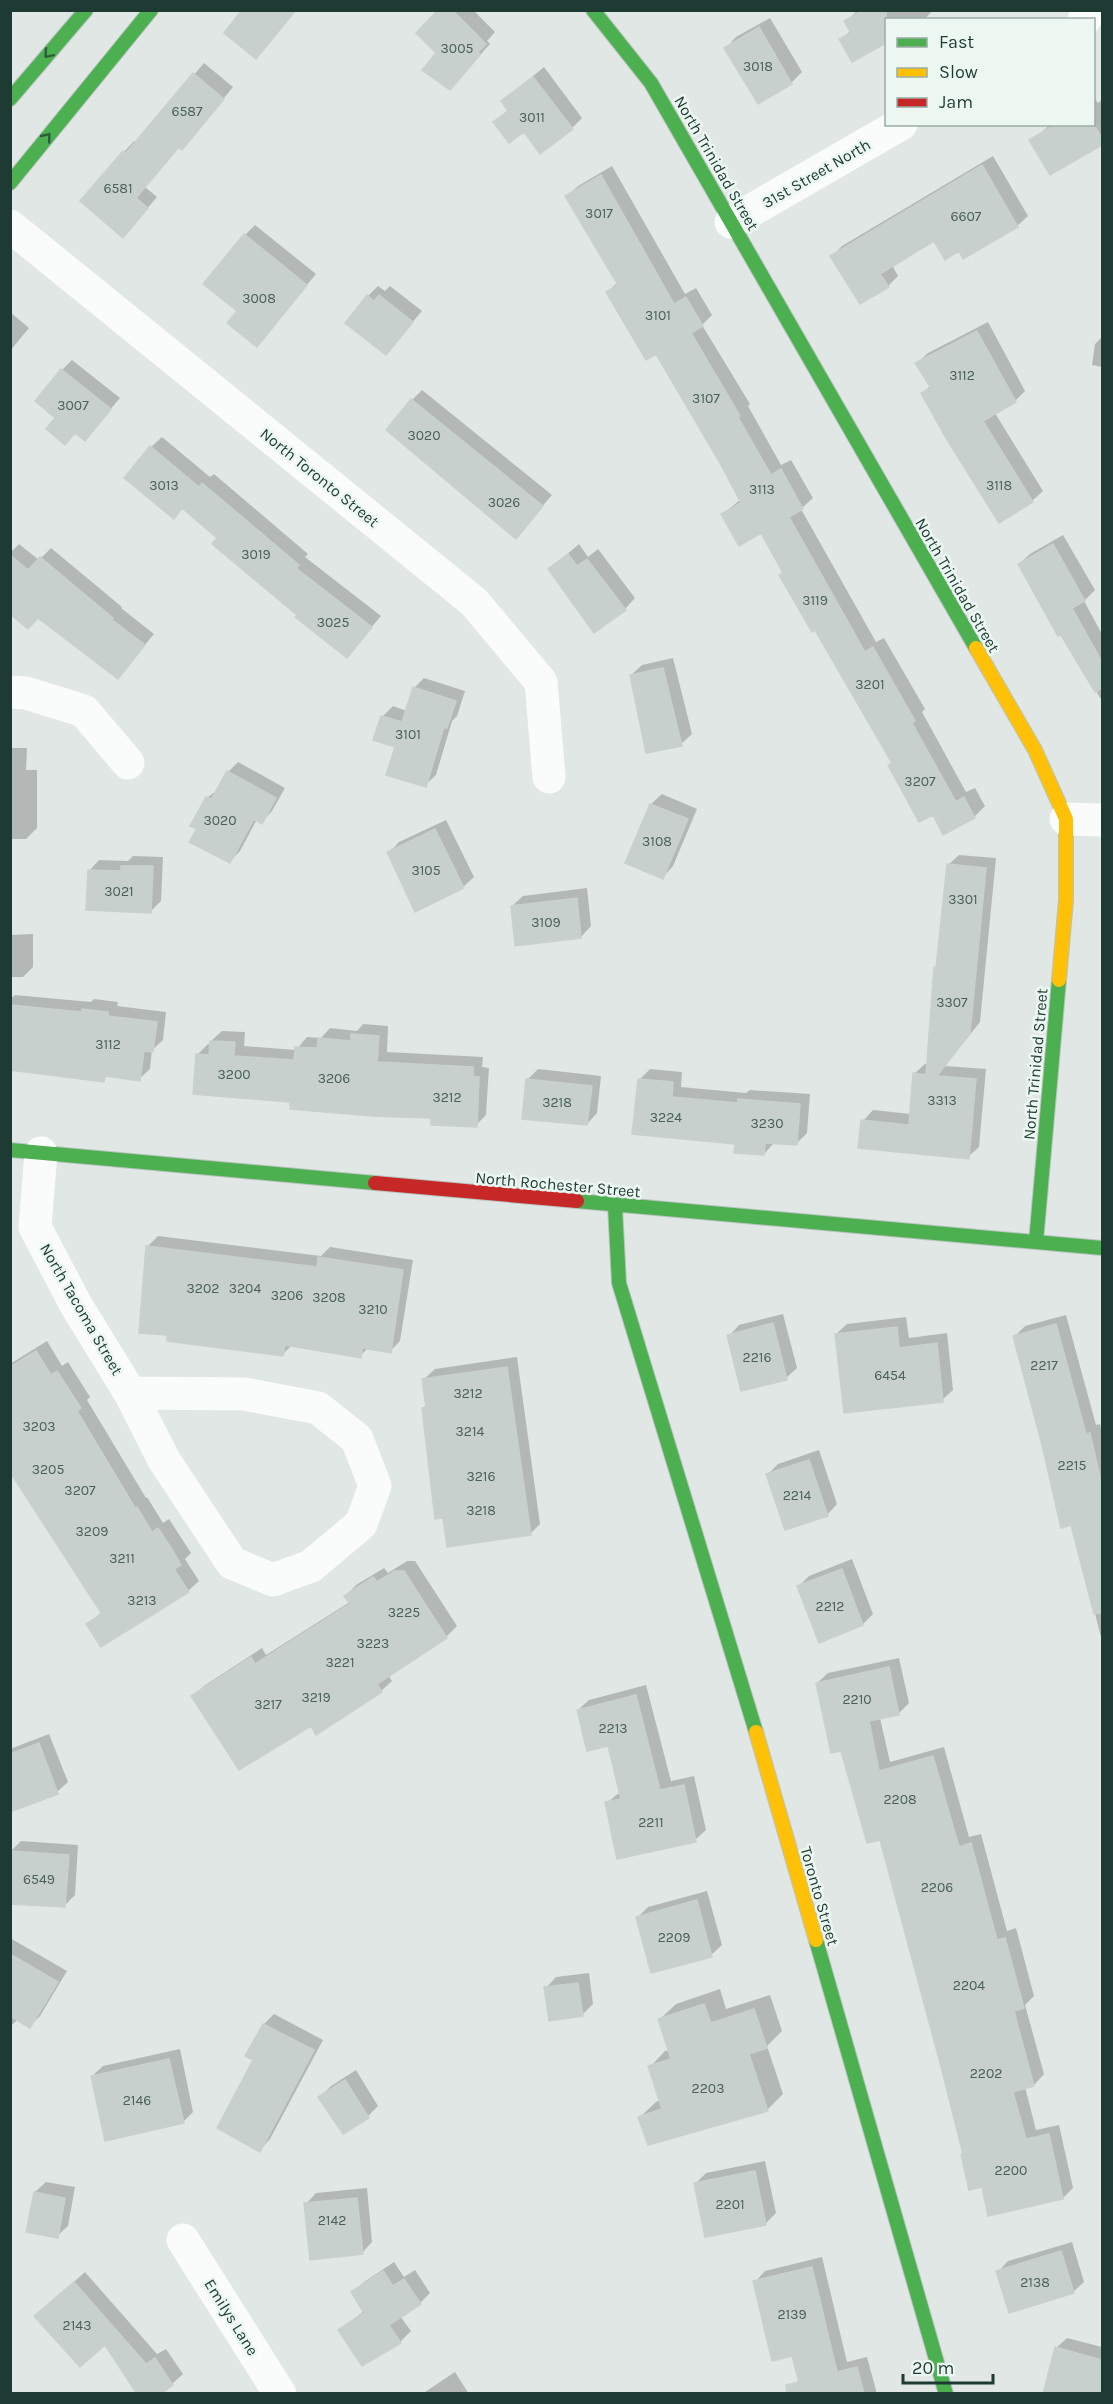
<svg xmlns="http://www.w3.org/2000/svg" width="1113" height="2404" font-family="Karla,sans-serif">
<style>
.shadow{fill:#0003}
.building{fill:#c8d0cd;stroke:#c9d0cd;stroke-width:1.5}
.lines{fill:none;stroke-linecap:round;stroke-linejoin:round}
.fast-casing{stroke:#b9c4bf;stroke-width:16}
.slow-casing{stroke:#b9c4bf;stroke-width:16}
.jam-casing{stroke:#b9c4bf;stroke-width:16}
.street{stroke:#fafbfb;stroke-width:33}
.fast{stroke:#4caf50;stroke-width:14}
.slow{stroke:#ffc107;stroke-width:14}
.jam{stroke:#c62828;stroke-width:14}
.oneway{stroke:#2b5e3b}
.labels{text-anchor:middle;stroke-width:5;stroke-linejoin:round;paint-order:stroke}
.number-label{font-size:14px;fill:#49615a}
.street-label{font-size:16px;fill:#1d3b32;stroke:#edf7f2}
</style>
<rect width="100%" height="100%" fill="#e0e7e4"/>
<!-- shadow -->
<path class="shadow" d="M440,10h33l22,22 -8,9 3,3 -40,44 -11,-35z
M933,10l-9,10h-38v21l-34,19 -11,-20 10,-10 -5,-9 12,-11z
M770,18l32,54 -11,11 -33,19 -32,-54 10,-11z
M204,63l29,24 -41,50 -12,9 -35,41 12,10 -24,28 -9,-73 10,-11 2,2z
M544,67l38,51 -10,10 -77,-5 14,-13 -6,-9z
M1094,99h1l3,4 4,-3v43l-52,30 -19,-32 20,-17h43z
M993,156l35,60 -11,10 -57,23 -26,-11 -42,27 6,11 -10,10 -56,-30 10,-10z
M612,166l73,128 11,-6 16,27 -10,10 48,79 -2,2 33,59 10,-5 22,38 -12,11 75,133 8,-4 41,71 -3,3 44,80 9,-4 10,18 -11,11 -41,-4 -43,-48 3,-3 -132,-231 -38,-17 18,-15 -19,-37 -66,-110 -49,-60 11,-10 -51,-86 11,-10z
M255,225l61,49 -59,71 -12,-110z
M378,286l7,5 5,-5 32,25 -36,42 -18,-57z
M10,312l19,16 -19,23z
M988,322l37,69 -10,10 -20,12 48,78 -11,10 -109,-108 8,-8 -14,-22 11,-10z
M1102,337v30l-10,-2 3,-21z
M72,360l48,38 -35,41 -27,-21 4,-48z
M422,390l130,105 -36,42 -104,-137z
M162,437l48,40 4,-3 94,80 -3,3 76,59 -34,40 -164,-149 -9,10 -23,-70z
M1063,535l32,55 -11,11 18,33v67l-83,-137 11,-10z
M19,544l20,16 12,-12 71,59 -1,1 33,26 -36,43 -79,-61 -29,-4v-59z
M579,544l9,13 10,-8 37,49 -10,11 -75,-40z
M673,658l19,76 -11,10 -50,-69 11,-10z
M424,678l41,13 -8,25 -5,5 -16,54 -11,10 -28,-39 -15,-29 11,-11 14,5 7,-23z
M10,748h17l-1,22h11v58l-11,11h-16z
M238,762l47,26 -13,23 -10,11 -5,-3 -17,32 -11,11 -30,-34 8,-30 11,5 -10,-6 11,-8 9,-17z
M662,794l35,15 -24,57 -10,11 -36,-15 24,-58z
M446,820l28,57 -11,10 -74,-34 10,-11z
M959,855l37,3 -16,164 -35,44 41,3 -7,78 -11,10 -105,-36 10,-11 38,4 3,-40 11,-10h4l6,-96 3,-2 10,-101z
M133,856l30,1 -2,44 -10,10 -62,-40 10,-11 29,1z
M587,888l4,38 -10,11 -69,-31 11,-10z
M33,934v33l-10,10h-13v-42z
M15,995l76,7 3,-3 24,3 -1,4 49,6 -3,28 -11,10 -2,19 -11,10 -30,-4 -6,5 -72,-9h-21v-72z
M363,1024l25,2 -1,26 96,5 -1,10 7,1 -3,47 -10,10 -44,-8 -140,-16 -95,-46 11,-11 3,1v-4l11,-10 23,1 -1,14 52,4 11,-13 14,1 9,-10 27,3z
M538,1069l63,7 -4,37 -10,11 -59,-45z
M650,1069l32,3 -1,15 65,6 4,-3 60,4 -3,39 -10,10h-23l-10,11 -28,-12 -97,-62z
M158,1236l163,20 9,-9 83,13 -13,81 -10,10 -22,-3 -8,8 -68,-11 -9,9 -136,-107z
M783,1314l14,54 -11,10 -57,-42 10,-11z
M1066,1315l30,110 4,-1 2,9v208l-30,-117 -28,-80 -30,-107 11,-11z
M906,1317l3,21 38,-5 6,57 -11,10 -106,-66 11,-10z
M47,1341l15,25 6,-4 22,35 -3,3 59,98 1,-1 16,26 6,-4 22,34 -6,6 14,22 -11,10 -100,33 15,-13 -93,-145v-102z
M517,1357l23,167 -10,10 -107,-126 4,-4 -3,-25 11,-10z
M819,1450l18,54 -10,11 -59,-41 10,-10z
M852,1559l21,55 -10,10 -64,-38 10,-10z
M407,1561h8l42,65 -11,11 -58,38 4,6 -11,10 -70,33 -118,-28 11,-10 58,-38 4,7 84,-53 -4,-6 10,-11 28,-17 4,5z
M899,1658l10,45 -11,11 -18,4 10,44 54,-15 25,90 12,-3 26,97 9,-3 18,68 -9,9 19,69 -10,11 -9,2 11,43 23,-5 14,63 -10,10 -80,-13 -18,-32 -84,-315 -39,-89 -25,-66 11,-10z
M646,1685l25,96 23,-5 12,54 -11,10 -88,-37 13,-11 -11,-48 -31,-34 11,-10z
M49,1734l19,48 -11,10 -47,18v-61z
M21,1841l57,4 -3,50 -11,11 -53,-55z
M707,1891l15,54 -11,10 -73,-38 10,-10z
M10,1938l57,33 -27,45 -10,10 -12,-7 -8,8z
M589,1973l4,31 -11,11 -36,-27 10,-11z
M720,1989l6,20 44,-14 12,36 -15,15 16,48 -16,16 -127,7 16,-15 5,-2 -11,-33 15,-16 5,-1 -10,-31 16,-15z
M274,2014l49,26 -53,99 -10,11 -5,-91 9,-35z
M180,2049l13,63 -10,10 -91,-46 11,-10z
M356,2070l22,36 -10,10 -48,-19 11,-11z
M765,2161l11,52 -11,11 -69,-41 10,-10z
M46,2182l29,5 -7,39 -11,10 -22,-44z
M367,2188l5,54 -10,11 -56,-49 10,-11z
M1072,2242l12,40 -11,10 -75,-20 10,-11z
M822,2257l25,105 20,-5 10,37h-74l-10,-40 -38,-72 10,-11z
M394,2262l10,15 11,-7 15,23 -10,10 -20,13 11,15 -11,11 -38,22 -22,-34 25,-20 -12,-18 11,-10z
M85,2272l72,82 9,-5 17,25 -11,10 -125,-78z
M1067,2338l35,9v47h-58l12,-46z
M455,2372l14,22h-47z"/>
<!-- building -->
<path class="building" d="M242,10h54l-40,49 -32,-26z
M438,10h14l34,34 -8,8 2,3 -30,35 -28,-20 14,-17 -20,-20z
M863,10h23v33l-34,19 -13,-23 12,-6 -7,-12z
M759,27l33,57 -34,20 -34,-56z
M193,73l31,26 -42,51 -3,-3 -43,51 12,10 -25,30 -43,-37 43,-50 3,2z
M533,77l40,52 -33,25 -16,-22 -15,11 -16,-21 15,-11 -7,-10z
M1056,124h38l8,15v6l-52,30 -21,-35z
M982,165l36,62 -55,32 -4,-8 -14,9 -11,-19 -54,33 9,13 -29,17 -30,-48z
M601,175l73,129 12,-7 17,29 -12,7 49,83 -2,1 33,58 10,-6 22,40 -14,8 76,135 8,-5 42,74 -3,2 44,79 8,-5 11,21 -32,17 -10,-20 -14,7 -31,-57 4,-2 -77,-133 -3,2 -33,-57 4,-2 -22,-40 -22,13 -18,-32 20,-11 -21,-40 -64,-109 -10,6 -40,-68 12,-7 -53,-89z
M244,234l63,51 -50,62 -30,-24 10,-12 -34,-27z
M367,295l7,6 5,-6 34,27 -27,33 -41,-32z
M977,331l39,71 -33,19 50,81 -34,21 -53,-85 -25,-45 10,-5 -16,-25z
M61,369l50,40 -26,32 -10,-8 -10,12 -19,-16 9,-11 -20,-17z
M411,399l132,107 -27,33 -130,-109z
M150,446l49,41 3,-4 97,82 -3,3 76,59 -25,31 -52,-41 2,-2 -85,-71 5,-6 -35,-30 -8,11 -50,-41z
M1053,544l32,57 -13,7 30,54v26l-7,4 -34,-57 -3,1 -40,-72z
M568,554l9,12 10,-7 39,51 -32,23 -46,-64z
M10,555l18,15 12,-13 73,61 -2,1 34,26 -27,34 -80,-61 -10,11 -18,-15z
M663,668l19,78 -36,7 -16,-78z
M413,687l43,14 -9,27 -3,-1 -18,60 -40,-12 9,-28 -22,-7 8,-24 21,6z
M227,771l49,27 -14,26 -8,-5 -24,44 -41,-21 8,-13 -7,-3 16,-29 5,3z
M650,804l38,15 -25,60 -38,-16z
M435,829l29,59 -49,24 -28,-60z
M947,864l39,4 -16,165 -33,43 39,3 -7,80 -111,-11 3,-28 48,5 4,-52 13,2 8,-108 2,1z
M121,866h32l-2,47 -65,-3 2,-40 33,1z
M577,898l4,40 -66,8 -4,-40z
M10,1005l72,7v-3l26,3v4l49,6 -4,30 -9,-1 -4,30 -35,-5 -1,6 -94,-12z
M351,1034l28,2 -2,26 96,5v10h6l-2,50 -46,-2v-7l-58,-2 -83,-7v-7l-97,-8 3,-40 13,1 1,-14 25,1 -1,14 60,4 1,-13 22,1 1,-10 33,3z
M526,1079l66,7 -5,39 -65,-6z
M638,1079l35,3 -1,15 66,6v-4l62,5 -3,41 -32,-2 -1,12 -30,-2 1,-9 -103,-10z
M146,1246l171,21 1,-10 85,13 -12,83 -29,-5 -1,10 -76,-13 -2,11 -116,-15v-6l-28,-2z
M773,1323l14,57 -46,11 -14,-56z
M1056,1324l30,110 4,-1 12,53v127l-8,1 -23,-89 -10,3 -19,-83 -29,-109z
M897,1327l2,21 38,-5 6,59 -99,11 -9,-79z
M36,1351l15,24 6,-4 24,37 -4,3 58,97 2,-1 15,25 6,-4 15,23 8,14 -7,4 15,23 -88,55 -15,-23 16,-10 -92,-142v-105z
M507,1367l24,168 -84,12 -4,-29 -8,1 -2,-17 -11,-94 4,-1 -4,-28z
M809,1460l19,56 -43,14 -19,-56z
M842,1569l21,56 -44,18 -22,-57z
M395,1571h9l43,67 -70,46 5,8 -66,43 -5,-9 -72,44 -48,-74 60,-39 4,7 95,-60 -6,-8 29,-19 4,5z
M889,1667l10,48 -30,6 10,50 54,-15 26,91 12,-4 26,97 8,-2 19,70 -10,3 20,75 -21,6 13,47 23,-5 14,65 -75,17 -6,-29 -13,3 -8,-36h2l-24,-95 -59,-219 -13,3 -26,-92 -10,2 -15,-70z
M636,1695l24,95 24,-5 12,57 -79,17 -12,-57 16,-3 -13,-53 -21,5 -10,-41z
M39,1743l19,51 -48,18v-58z
M10,1851l59,4 -4,52 -55,-3z
M697,1900l15,57 -61,16 -15,-56z
M10,1954l48,28 -28,46 -20,-12z
M578,1983l5,33 -34,5 -5,-34z
M704,2004l7,19 43,-14 13,39 -18,6 19,57 -120,34 -10,-28 24,-8 -14,-43 23,-7 -13,-40z
M263,2024l51,26 -54,102 -43,-24 36,-68 -8,-4z
M169,2059l15,64 -79,18 -14,-65z
M345,2080l24,38 -26,16 -25,-37z
M755,2171l11,54 -61,12 -11,-54z
M34,2192l31,6 -7,40 -32,-6z
M357,2198l6,56 -53,6 -6,-57z
M1061,2251l13,42 -65,20 -13,-42z
M812,2267l25,105 20,-5 7,27h-77l-1,-9 13,-3 -7,-26 -20,5 -19,-80z
M383,2271l10,15 11,-7 17,25 -32,21 12,18 -39,23 -24,-36 26,-17 -13,-21z
M74,2282l72,82 9,-6 18,27 -12,9h-24l-32,-49 -25,22 -46,-51z
M1055,2347l47,13v34h-59z"/>
<g class="lines">
<defs>
<path id="fast" d="M593,10l58,73 325,565
M10,99l76,-89
M10,183l141,-173
M10,1150l365,33
M577,1201l525,47
M615,1206l4,77 137,449
M1036,1242l23,-262
M816,1940l130,454"/>
<path id="slow" d="M976,648l59,102 31,69v81l-7,80
M756,1732l60,208"/>
<path id="jam" d="M375,1183l202,18"/>
</defs>
<!-- fast casing -->
<use href="#fast" class="fast-casing"/>
<!-- slow casing -->
<use href="#slow" class="slow-casing"/>
<!-- jam casing -->
<use href="#jam" class="jam-casing"/>
<!-- street -->
<path class="street" d="M1084,20l7,-10
M731,222l170,-98
M10,226l464,376 67,80 8,95
M10,692l16,1 58,18 44,52
M1066,819l36,1
M41,1153l-6,74 41,78 54,88
M130,1393l114,1 74,14 39,31 18,47 -14,38 -50,42 -38,14 -41,-17 -68,-103z
M183,2240l97,154"/>
<!-- fast -->
<use href="#fast" class="fast"/>
<!-- slow -->
<use href="#slow" class="slow"/>
<!-- jam -->
<use href="#jam" class="jam"/>
</g>
<!-- one-way arrows -->
<defs><path id="oneway-chevron" d="M-2-3.5L2.5 0L-2 3.5" fill="none" stroke-width="1.6" stroke-linecap="round" stroke-linejoin="round" transform="scale(1.5)"/></defs>
<g class="oneway">
<use href="#oneway-chevron" transform="translate(48 54) rotate(131)"/>
<use href="#oneway-chevron" transform="translate(47 137) rotate(-51)"/>
</g>
<g class="labels">
<!-- number labels -->
<g class="number-label">
<text x="457" y="53">3005</text>
<text x="758" y="71">3018</text>
<text x="187" y="116">6587</text>
<text x="532" y="122">3011</text>
<text x="118" y="193">6581</text>
<text x="599" y="218">3017</text>
<text x="966" y="221">6607</text>
<text x="259" y="303">3008</text>
<text x="658" y="320">3101</text>
<text x="962" y="380">3112</text>
<text x="706" y="403">3107</text>
<text x="73" y="410">3007</text>
<text x="424" y="440">3020</text>
<text x="164" y="490">3013</text>
<text x="999" y="490">3118</text>
<text x="762" y="494">3113</text>
<text x="504" y="507">3026</text>
<text x="256" y="559">3019</text>
<text x="815" y="605">3119</text>
<text x="333" y="627">3025</text>
<text x="870" y="689">3201</text>
<text x="408" y="739">3101</text>
<text x="920" y="786">3207</text>
<text x="220" y="825">3020</text>
<text x="657" y="846">3108</text>
<text x="426" y="875">3105</text>
<text x="119" y="896">3021</text>
<text x="963" y="904">3301</text>
<text x="546" y="927">3109</text>
<text x="952" y="1007">3307</text>
<text x="108" y="1049">3112</text>
<text x="234" y="1079">3200</text>
<text x="334" y="1083">3206</text>
<text x="447" y="1102">3212</text>
<text x="942" y="1105">3313</text>
<text x="557" y="1107">3218</text>
<text x="666" y="1122">3224</text>
<text x="767" y="1128">3230</text>
<text x="203" y="1293">3202</text>
<text x="245" y="1293">3204</text>
<text x="287" y="1300">3206</text>
<text x="329" y="1302">3208</text>
<text x="373" y="1314">3210</text>
<text x="757" y="1362">2216</text>
<text x="1044" y="1370">2217</text>
<text x="890" y="1380">6454</text>
<text x="468" y="1398">3212</text>
<text x="39" y="1431">3203</text>
<text x="470" y="1436">3214</text>
<text x="1072" y="1470">2215</text>
<text x="48" y="1474">3205</text>
<text x="481" y="1481">3216</text>
<text x="80" y="1495">3207</text>
<text x="797" y="1500">2214</text>
<text x="481" y="1515">3218</text>
<text x="92" y="1536">3209</text>
<text x="122" y="1563">3211</text>
<text x="142" y="1605">3213</text>
<text x="830" y="1611">2212</text>
<text x="404" y="1617">3225</text>
<text x="373" y="1648">3223</text>
<text x="340" y="1667">3221</text>
<text x="316" y="1702">3219</text>
<text x="857" y="1704">2210</text>
<text x="268" y="1709">3217</text>
<text x="613" y="1733">2213</text>
<text x="900" y="1804">2208</text>
<text x="651" y="1827">2211</text>
<text x="39" y="1884">6549</text>
<text x="937" y="1892">2206</text>
<text x="674" y="1942">2209</text>
<text x="969" y="1990">2204</text>
<text x="986" y="2078">2202</text>
<text x="708" y="2093">2203</text>
<text x="137" y="2105">2146</text>
<text x="1011" y="2175">2200</text>
<text x="730" y="2209">2201</text>
<text x="332" y="2225">2142</text>
<text x="1035" y="2287">2138</text>
<text x="792" y="2319">2139</text>
<text x="77" y="2330">2143</text>
</g>
<!-- street labels -->
<g class="street-label">
<text transform="translate(717 163) rotate(60)" y="6">North Trinidad Street</text>
<text transform="translate(816 173) rotate(-30)" y="6">31st Street North</text>
<text transform="translate(320 477) rotate(39)" y="6">North Toronto Street</text>
<text transform="translate(958 585) rotate(60)" y="6">North Trinidad Street</text>
<text transform="translate(1035 1064) rotate(-85)" y="6">North Trinidad Street</text>
<text transform="translate(558 1184) rotate(5)" y="6">North Rochester Street</text>
<text transform="translate(82 1309) rotate(60)" y="6">North Tacoma Street</text>
<text transform="translate(820 1896) rotate(74)" y="6">Toronto Street</text>
<text transform="translate(232 2317) rotate(58)" y="6">Emilys Lane</text>
</g>
</g>
<!-- border -->
<rect width="1113" height="2404" fill="none" stroke="#1d3b32" stroke-width="24"/>
<!-- legend -->
<rect x="885" y="18" width="210" height="108" fill="#edf7f2" stroke="#9aaca5" stroke-width="1.5"/>
<rect x="897" y="38" width="30" height="9" fill="#4caf50" stroke="#9aaca5" stroke-width="1.5"/>
<text x="939" y="48" font-size="18" fill="#1d3b32">Fast</text>
<rect x="897" y="68" width="30" height="9" fill="#ffc107" stroke="#9aaca5" stroke-width="1.5"/>
<text x="939" y="78" font-size="18" fill="#1d3b32">Slow</text>
<rect x="897" y="98" width="30" height="9" fill="#c62828" stroke="#9aaca5" stroke-width="1.5"/>
<text x="939" y="108" font-size="18" fill="#1d3b32">Jam</text>
<!-- scale -->
<path d="M903 2374v9h90v-9" fill="none" stroke="#1d3b32" stroke-width="3"/>
<text x="912" y="2374" font-size="18" fill="#1d3b32" stroke="#edf7f2" stroke-width="4.5" paint-order="stroke">20 m</text>
</svg>
